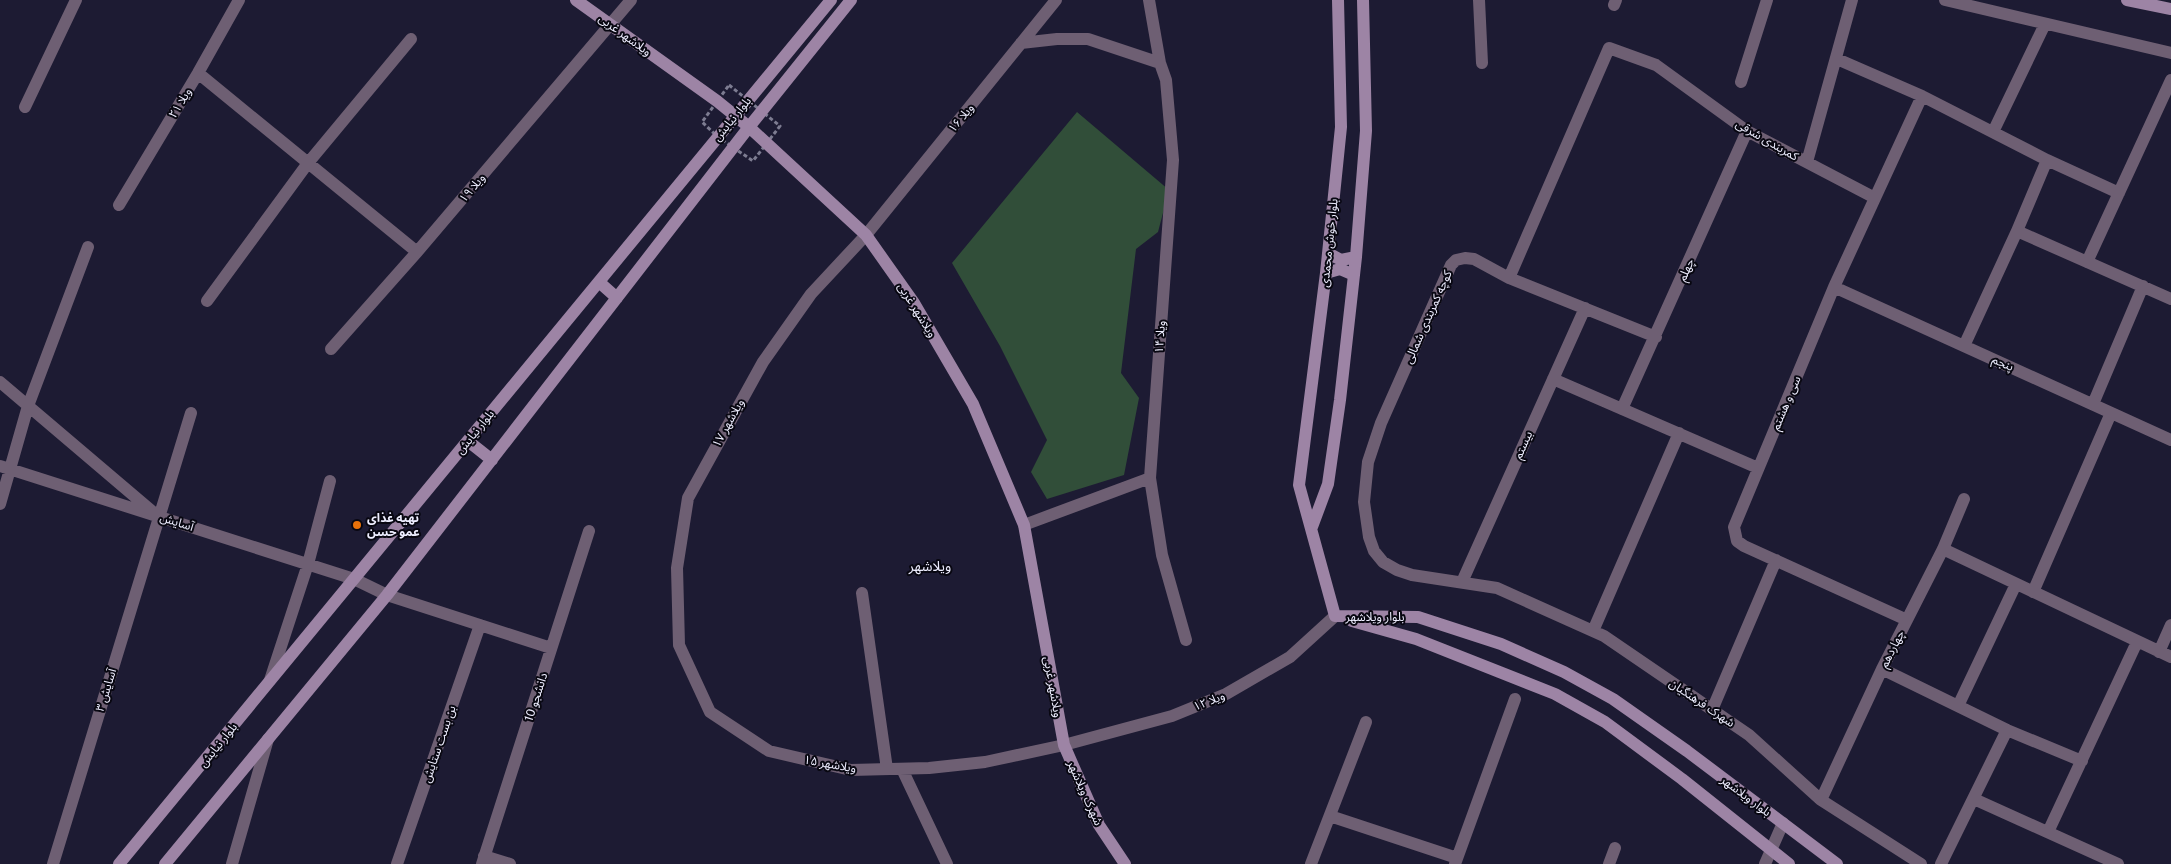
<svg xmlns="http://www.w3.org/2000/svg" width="2171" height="864" font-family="'Public Sans','Noto Sans Arabic',sans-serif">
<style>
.green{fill:#314e39}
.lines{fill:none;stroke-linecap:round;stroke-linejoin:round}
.path{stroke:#7d7c91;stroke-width:3;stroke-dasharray:4 2.5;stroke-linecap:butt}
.street{stroke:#6e5f73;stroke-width:12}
.secondary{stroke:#9d84a5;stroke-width:12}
.food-dot{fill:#e8710a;stroke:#080711;stroke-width:2}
.labels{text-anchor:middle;stroke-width:4;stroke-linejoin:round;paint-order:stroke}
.street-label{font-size:12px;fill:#eef;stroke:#080711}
.poi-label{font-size:12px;font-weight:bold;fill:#eef;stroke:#080711;text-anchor:start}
.neighbourhood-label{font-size:14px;fill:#eef;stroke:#080711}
</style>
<rect width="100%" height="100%" fill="#1d1b33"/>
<!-- green -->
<path class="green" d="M1077,112l92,78 -11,42 -22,17 -15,124 18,25 -15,77 -77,24 -16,-27 16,-32 -47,-94 -48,-83z"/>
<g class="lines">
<!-- path -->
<path class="path" d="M729,85l51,41 -27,35 -35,-24 -16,-15z"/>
<!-- street -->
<path class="street" d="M1056,0l-190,235 -55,59 -48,68 -75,136 -11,70 2,77 31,67 59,39 82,19 78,-2 56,-6 79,-17 108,-29 54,-22 64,-37 45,-41
M1479,0l3,63
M1945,0l226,53
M1614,5l2,-5
M1021,43l36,-4h31l72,24
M1837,59l85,37 125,64 72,33
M198,73l219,179
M1741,82l26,-82
M25,107l51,-107
M1993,132l52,-108
M1807,162l45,-162
M119,205l79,-132 41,-73
M2017,231l154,68
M2087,262l84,-182
M1509,278l100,-230 47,17 91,66 128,67
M1834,287l337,153
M207,301l101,-138 103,-124
M1656,337l-147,-59 -35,-19 -9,-1 -9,2 -5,5 -70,158 -13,39 -4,40 5,35 5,14 9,11 14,8 15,5 85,13 107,48 145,99 72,65 100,64
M1964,346l53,-115 30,-71
M331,349l86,-97 214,-252
M1553,379l205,89
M0,382l153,130
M2093,404l50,-118
M1622,409l125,-278
M0,466l354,113 33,16 164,53
M1150,478l12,77 24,85
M0,504l28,-98 60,-159
M1024,525l126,-47 23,-318 -7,-80 -6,-17 -11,-63
M1943,549l228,108
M1462,582l123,-274
M2033,592l78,-179
M862,593l25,176
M1907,620l-163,-74 -7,-5 -3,-14 100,-240 88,-191
M1593,631l86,-198
M2159,652l12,-27
M1882,669l125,61 75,31
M270,680l38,-116 22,-83
M1958,706l58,-122
M1712,710l64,-150
M902,769l45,95
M1974,799l144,65
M1821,800l61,-131 61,-120 21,-50
M1330,816l127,42
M2048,832l89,-190
M484,856l26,8
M53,864l138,-451
M232,864l36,-125
M397,864l83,-239
M482,864l107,-333
M1311,864l55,-142
M1455,864l60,-165
M1609,864l6,-16
M1765,864l18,-41
M1941,864l66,-134"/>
<!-- secondary -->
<path class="secondary" d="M576,0l141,101 32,26 117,108 48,68 59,101 51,121 40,220 35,80 26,39
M2127,0l44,9
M1328,253l13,7 15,-3
M1326,273l14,-4 14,6
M599,282l18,16
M468,441l24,19
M1312,527l16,-43 12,-84 16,-143 10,-126 -3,-131
M1335,616l-36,-131 27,-212 15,-146 -3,-127
M1335,616l83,1 83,27 63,28 49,27 74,52 150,113
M1352,621l64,18 139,55 50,28 77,57 107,85
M119,864l712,-864
M165,864l222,-269 362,-468 102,-127"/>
</g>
<!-- markers -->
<circle class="food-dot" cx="357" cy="525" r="5"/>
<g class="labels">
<!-- street labels -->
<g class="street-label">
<text transform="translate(625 35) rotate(36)" y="4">ویلاشهر غربی</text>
<text transform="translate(180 103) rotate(-59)" y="4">ویلا ۲۱</text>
<text transform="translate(961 118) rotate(-51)" y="4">۱۶ ویلا</text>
<text transform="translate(732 119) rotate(-51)" y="4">بلوار نیایش</text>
<text transform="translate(1767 140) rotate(30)" y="4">کمربندی شرقی</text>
<text transform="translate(472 188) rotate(-50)" y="4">۱۹ ویلا</text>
<text transform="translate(1329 243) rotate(-84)" y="4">بلوار خوش محمدی</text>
<text transform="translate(1686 270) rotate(-66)" y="4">چهلم</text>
<text transform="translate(917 310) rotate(58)" y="4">ویلاشهر غربی</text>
<text transform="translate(1428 317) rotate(-66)" y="4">کوچه کمربندی شمالی</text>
<text transform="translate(1160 337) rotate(-86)" y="4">۱۴ ویلا</text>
<text transform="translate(2003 363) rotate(24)" y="4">پنجم</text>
<text transform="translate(1786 403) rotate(-67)" y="4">سی و هشتم</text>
<text transform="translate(728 423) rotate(-61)" y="4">ویلاشهر ۱۷</text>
<text transform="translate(475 432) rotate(-51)" y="4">بلوار نیایش</text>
<text transform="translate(1523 445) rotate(-66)" y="4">بیستم</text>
<text transform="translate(177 522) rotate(18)" y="4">آسایش</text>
<text x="1375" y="621">بلوار ویلاشهر</text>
<text transform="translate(1892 649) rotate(-63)" y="4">چهاردهم</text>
<text transform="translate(1053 687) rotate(80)" y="4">ویلاشهر غربی</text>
<text transform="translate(106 690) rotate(-73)" y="4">۳ آسایش</text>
<text transform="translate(536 697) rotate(-72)" y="4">دانشجو 10</text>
<text transform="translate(1209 701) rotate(-22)" y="4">ویلا ۱۲</text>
<text transform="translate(1702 703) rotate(34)" y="4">شهرک فرهنگیان</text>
<text transform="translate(439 744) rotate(-71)" y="4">بن بست ستایش</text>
<text transform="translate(218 745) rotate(-51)" y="4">بلوار نیایش</text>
<text transform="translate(830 764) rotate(10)" y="4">ویلاشهر ۱۵</text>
<text transform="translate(1085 793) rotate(66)" y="4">شهرک ویلاشهر</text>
<text transform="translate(1746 796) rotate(37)" y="4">بلوار ویلاشهر</text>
</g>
<!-- poi labels -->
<g class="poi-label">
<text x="367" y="522">تهیه غذای<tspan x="367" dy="14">عمو حسن</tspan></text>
</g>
<!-- neighbourhood labels -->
<g class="neighbourhood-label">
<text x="930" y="571">ویلاشهر</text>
</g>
</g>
</svg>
